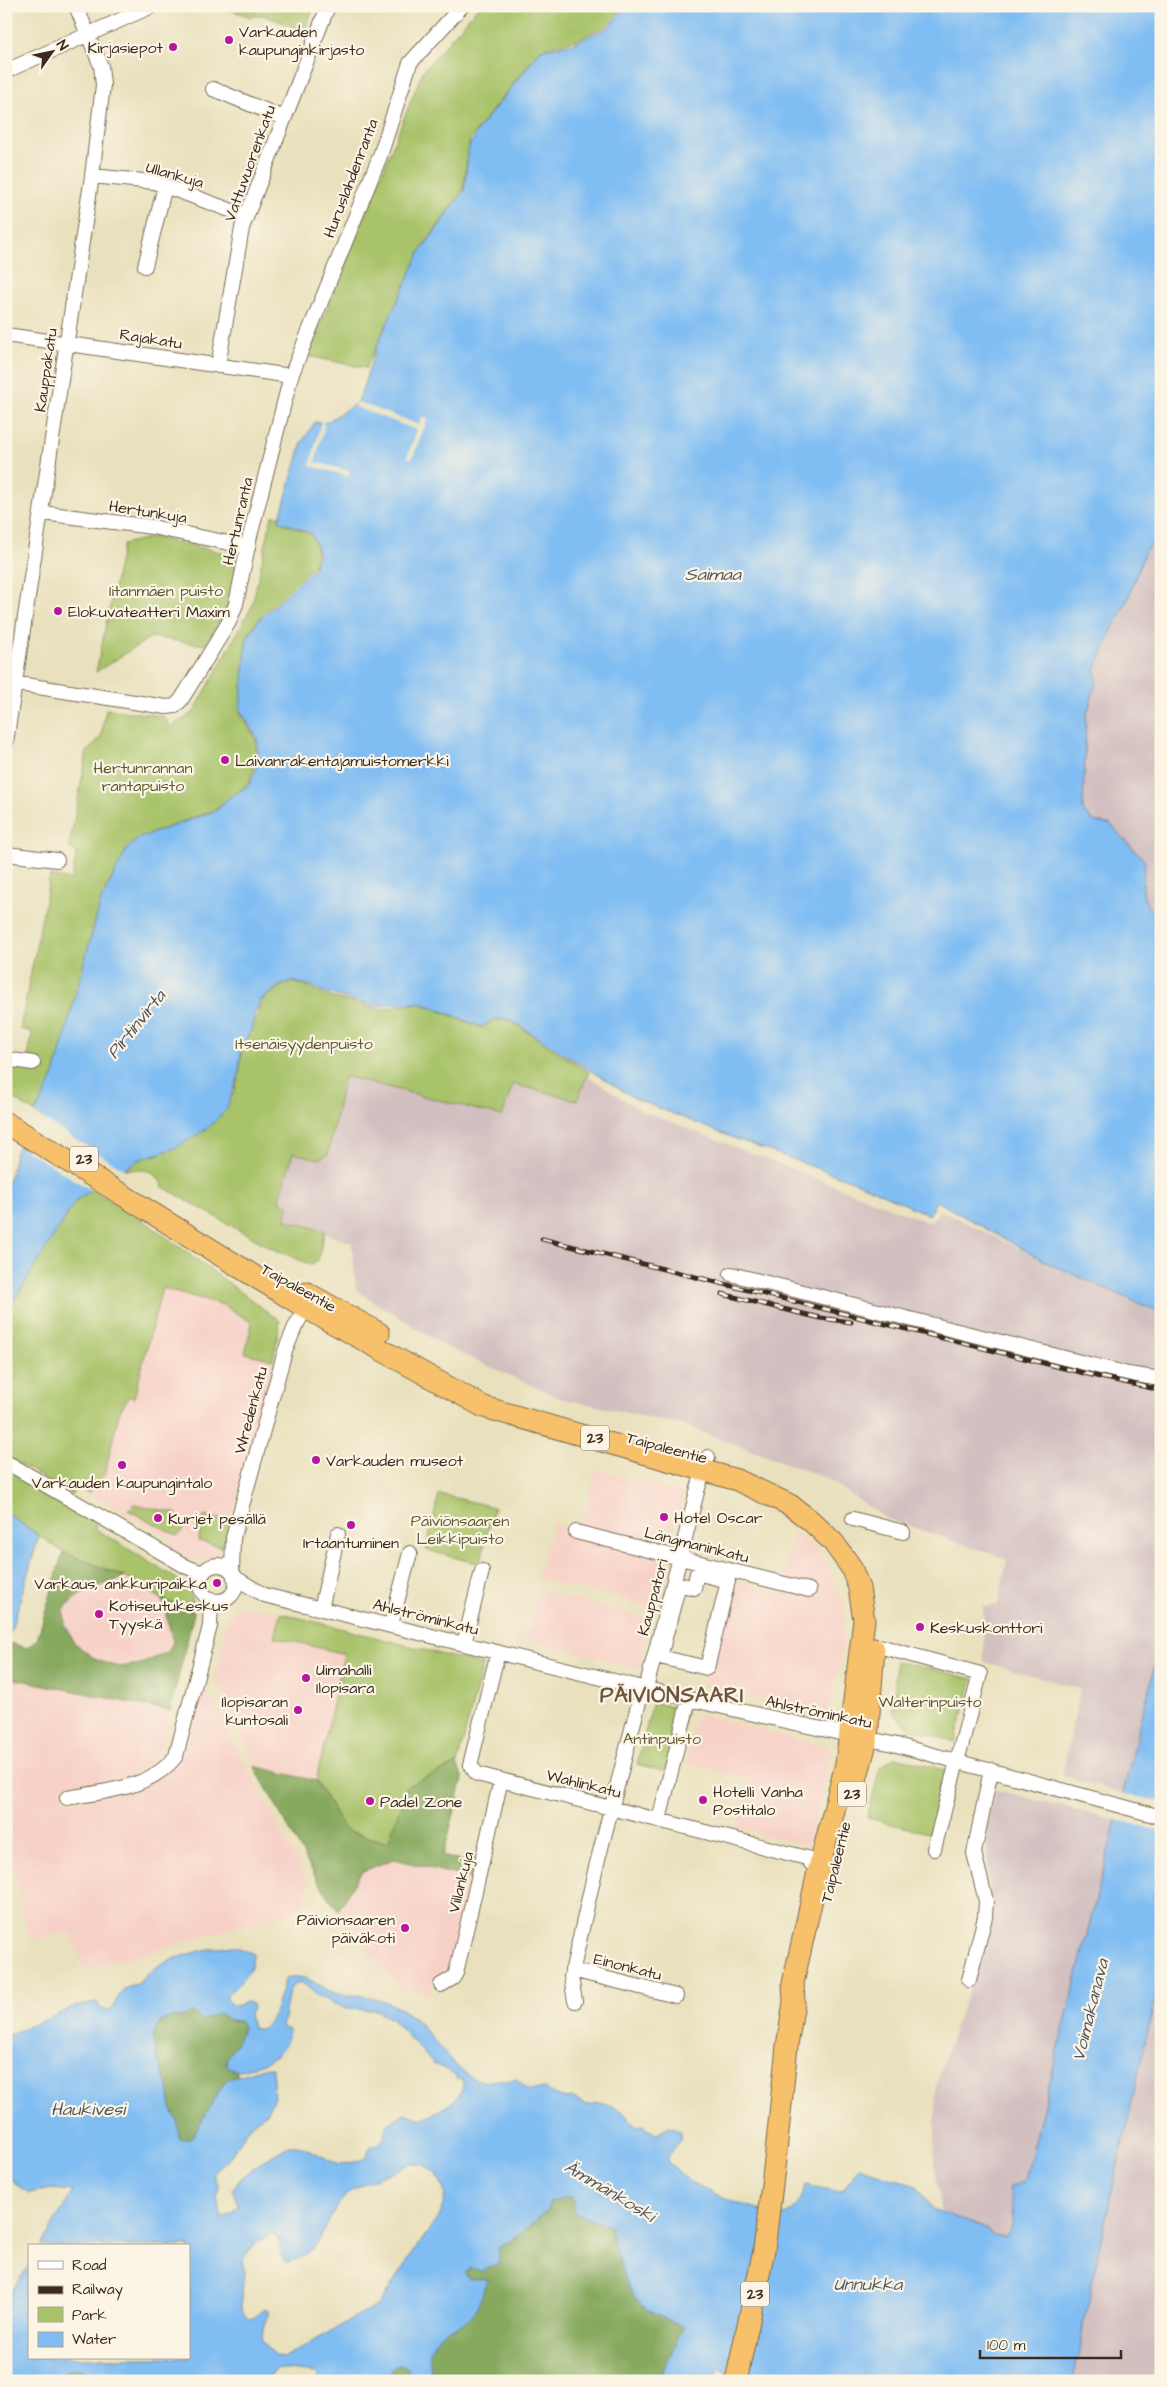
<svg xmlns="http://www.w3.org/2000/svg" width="1167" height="2387" font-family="'Architects Daughter',sans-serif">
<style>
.built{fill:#f7d1c7}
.industrial{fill:#d2bfc0}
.green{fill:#a8c369;stroke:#727644}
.forest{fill:#86a95d;stroke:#606a3e}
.water{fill:#80bdf3;stroke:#5e7488;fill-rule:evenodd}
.pier{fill:#e9e1bd}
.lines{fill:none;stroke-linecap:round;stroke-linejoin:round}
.minor-casing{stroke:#786a56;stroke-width:16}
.highway-casing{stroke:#786a56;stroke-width:23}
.minor{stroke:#fff;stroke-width:14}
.highway{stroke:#f7c06b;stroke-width:21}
.rail-casing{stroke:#3b2a1e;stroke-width:5}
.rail{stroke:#fcf5e5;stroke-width:3;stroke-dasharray:9;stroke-linecap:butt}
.poi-dot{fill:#b5179e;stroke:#fcf5e5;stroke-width:2}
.labels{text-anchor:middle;stroke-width:4.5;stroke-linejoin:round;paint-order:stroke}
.shield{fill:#fcf5e5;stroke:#75675a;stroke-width:1}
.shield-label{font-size:15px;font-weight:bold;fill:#3b2a1e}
.poi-label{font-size:16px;fill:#3b2a1e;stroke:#fcf5e5;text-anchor:start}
.street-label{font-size:16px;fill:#3b2a1e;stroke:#fcf5e5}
.park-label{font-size:16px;fill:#5c5834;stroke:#fcf5e5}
.water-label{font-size:18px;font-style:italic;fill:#50565e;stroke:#fcf5e5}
.district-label{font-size:21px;font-weight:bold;letter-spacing:1px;fill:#6e5542;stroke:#fcf5e5}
</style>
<rect width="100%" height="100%" fill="#fcf5e5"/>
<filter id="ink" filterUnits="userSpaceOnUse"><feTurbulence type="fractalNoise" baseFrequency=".02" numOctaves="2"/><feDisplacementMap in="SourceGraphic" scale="10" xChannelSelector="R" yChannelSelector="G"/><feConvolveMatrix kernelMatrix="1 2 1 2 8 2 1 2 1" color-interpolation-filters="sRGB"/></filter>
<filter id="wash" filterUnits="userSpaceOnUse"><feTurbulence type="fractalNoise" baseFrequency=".0096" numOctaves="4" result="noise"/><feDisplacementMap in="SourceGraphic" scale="20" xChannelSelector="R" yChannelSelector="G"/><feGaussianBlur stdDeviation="1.12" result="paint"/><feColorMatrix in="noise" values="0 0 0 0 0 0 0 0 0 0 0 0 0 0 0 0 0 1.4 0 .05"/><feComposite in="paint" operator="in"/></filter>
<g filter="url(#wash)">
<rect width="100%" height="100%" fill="#e9e1bd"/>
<!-- built -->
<path class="built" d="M162,1288l62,17 28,18 -7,29 28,8 -20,86 -30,99 -8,12 -13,4h-9l-26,-13 4,-9 -83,-46 16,-16 15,-64 10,-17 5,2z
M596,1470l87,24 -28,113 -118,-29 16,-54 27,6z
M794,1532l15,11 14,16 20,44 1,27 -2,21 -15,63 -124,-29 25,-104 51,11z
M125,1577l37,22 11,43 -5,10 -27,12 -22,3 -22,-7 -23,-17 -9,-19 -1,-14 6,-10 14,-8z
M538,1590l113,29 -12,49 -114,-29z
M240,1608h18l23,5 -6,24 69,17 -28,127 -62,-15 -38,-88 11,-59 8,-9z
M6,1677l164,34 -10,38 -13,17 -23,12 -63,12 2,13 56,-10 63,-36 11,-30 9,-37 6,4 100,189 -7,26 -217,61 -13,-38 -42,8 -23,-114z
M697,1714l136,34 -25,98 -70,-18 12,-49 -65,-17z
M394,1859l78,20 -23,88 -15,9 -3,19 -29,-8 -14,-12 -26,-30 -24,-34 23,-39z"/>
<!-- industrial -->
<path class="industrial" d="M1161,536v382l-8,-4 -8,-10 -3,-17 3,-26 -35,-37h-10l-11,-6 -6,-8 3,-93 11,-37 -2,-10 16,-38 17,-33 17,-48z
M303,992l141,24 39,15 25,-7 132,86 285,111 7,1 8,-12 108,53 113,50v329l-38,151 -61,-17 18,-87 -96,-27 -1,-55 15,-2 9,-46 -122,-41 -59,-40 -140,-52 -126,-28 -112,-50 -92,-58 -4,-47 -67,-24 -51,-103z
M996,1790l120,30 -91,360 -16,8 6,26 -10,24 -12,-2 -4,-6 -47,-17 -8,-50 2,-77 19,-60 29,-74 5,-36 -2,-94z
M1161,1972v409h-88l26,-133z"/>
<!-- green -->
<path class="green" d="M219,6h96l-11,25 -41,-16 -12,2z
M479,6h145l-16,19 -29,14 -39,10 -70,90 -7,51 -40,57 -57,121 -58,-12 115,-285z
M272,516h8l-1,5 35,15 3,17 -3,12 -53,51 -14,20 -7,76 16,27v22l-7,22 -32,26 -78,29 -12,11 -26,51 -47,175 -11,25 -9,12 -28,-18v-29l20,4 6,-37 -12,-3 30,-153 21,4 6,-27 -8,-6 18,-95 14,-15 5,-28 57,7 8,11 23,-15 58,-106z
M153,537l86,19 -6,31 -9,27 -19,31 -54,-8 -55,35 27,-128z
M291,982l19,5 16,9 56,14 25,-6h15l60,24 13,-8h14l80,52 -12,28 -64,-16 -11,32 -158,-40 -16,78 -9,5 -26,-6 -14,48 9,4 -2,15 39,11 -7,29 -7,5 -40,-17 -108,-61c-9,-21 -18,-16 -38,-18l15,-10 17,-4 77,-61 5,-19 3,-28 10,-15 9,-31 19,-14z
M92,1190l59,36 129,95 -7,39 -28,-7 7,-30 -28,-18 -62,-17 -28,110 -5,-2 -10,17 -15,64 -16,16 -11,-7 -5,9 -66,-39v-143l70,-113z
M6,1467l92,53 -4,8 85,52 12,15 3,18 -32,-14 -37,-22 -62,-25 -57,-39z
M439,1494l55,13 -14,57 -54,-14z
M134,1504l41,9 10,14 -7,9 -50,-26z
M204,1516l27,5 -9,26 -24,-6z
M281,1613l202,52 -26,99 -50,22 -18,57 -44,-13 -29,-49 28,-127 -69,-17z
M896,1661l77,18 -18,63 -46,-14 -16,-15z
M653,1702l33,9 -16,62 -33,-9z
M896,1757l52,14 -16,63 -65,-16 13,-51z"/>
<!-- forest -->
<path class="forest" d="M63,1552l62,25c-22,8 -47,13 -61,33l1,14 9,19 23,17 22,7 22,-3 27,-12 5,-10 -11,-43 32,14 -24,98 -164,-34v-35l21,6 10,-8z
M457,1764l6,15 -20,77 32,9 -3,14 -78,-20 -33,13 -23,39 -20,-30 -64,-115 62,15 29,49 43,13 19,-57z
M193,2012l14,7 13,-7 11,9h9l3,5c-1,15 -11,23 -17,36l1,4 10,5v6l-11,3 -32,54 -4,5 -7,1 -4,-2 -2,-18 -6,-12 -4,-26 -9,-21 -5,-26 4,-10 8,-6 8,-2h8z
M572,2195l3,18 36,14c0,12 4,19 7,30 14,47 21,52 66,69l-26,55h-229c5,-11 -2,-22 2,-32 2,-8 10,-14 15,-20l12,-2 29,-48h-18l-5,-6 33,-25 17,-9 34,-29 1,-8z
M400,2364l10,4 -3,13h-18l3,-12z
M74,2370h10l9,6 -1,5h-52l14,-7z"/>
<!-- water -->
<path class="water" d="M626,6h535v530l-16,15 -17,48 -17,33 -16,38 2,10 -11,37 -3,93c7,10 14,14 27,14l35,37c-2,22 -7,46 16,57v153l-7,4 7,10v228l-113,-50 -112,-62 -7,14 -71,-32 -122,-44 -102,-41 -125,-79h-16l-11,8 -60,-24 -50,2 -49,-13 -11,-6 -21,-5 -12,5 -18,14 -7,15 -3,16 -10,16 -2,28 -13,35 -18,18 -19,12 -16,9 -33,10 -64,41 -70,113v-129c8,-12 6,-26 12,-38 11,-24 25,-46 36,-71l47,-175 26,-51 12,-11 78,-28 10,-11 22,-14 6,-14 3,-20 -1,-13 -17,-28 7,-72 11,-17 56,-53 5,-15 -8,-20 -32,-12 23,-79 13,-20 9,1 6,-3 28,-18 20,-59 42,-91 44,-61 5,-44 10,-19 62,-78 33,-7 35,-16z
M6,1513l33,23 -29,98 -4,-2z
M1161,1642v330l-62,276 -26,133h-318l-3,-3 -32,-8 -9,11h-53l26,-55c-45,-17 -52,-22 -66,-69 -3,-11 -7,-18 -7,-30l-36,-14 -3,-17 -23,6 -1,8 -34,29 -17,9 2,15 -17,8 -12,-3 -6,5 5,6h18c-9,25 -11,45 -41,50 -5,6 -13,12 -15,20 -4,10 3,21 -2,32h-22l2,-13 -9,-4 -8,5 -3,12h-70l-2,-8 -40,-4 -9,12h-176l1,-5c-19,-16 -32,0 -51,5 -11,2 -25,0 -36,0v-83l23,-32v92h160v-112h-148l32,-55 -21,-2 -23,4 -23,-17v-140l74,-31 17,-3 4,7 9,2 13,-21 8,-4h5l12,-13 24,-14 31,-9 30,-4 20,7c0,21 -13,29 -26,42 0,7 2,9 9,11l10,-4 6,1 1,6 -4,6 3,13c23,9 26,-37 34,-50 20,-5 32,8 49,15 9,3 21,1 30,3 18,3 38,12 51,24 20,19 51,74 83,59l8,2 9,-2 14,11 14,-1 21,10 8,-1 15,7 12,-2 12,3 11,6 13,15 7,-1 13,8 13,-8 12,4 -1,10 -12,17 1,6 20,18 29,14 29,11 39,10 11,-10 9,-21 35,7c9,-7 9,-18 18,-25l58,19 16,23 56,21 4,6 12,2c11,-18 8,-30 4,-50l16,-8zM294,1984h10l15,13 28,12 29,1 16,9 41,44 23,12v4h6c7,20 -27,33 -40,40l-17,-6 -17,11c-5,13 -2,19 -17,22l-5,12c-8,3 -22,8 -30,5 -14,-5 -30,-19 -46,-17 -3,0 -38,22 -42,26 -6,4 -11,12 -16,17l7,16 -6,8 -11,5 -5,-20 2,-11 -6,-14 16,-15 19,-30 19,-16 7,-15 -2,-29 -6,-1 -40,13 -32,54 -4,5 -7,1 -4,-2 -2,-18 -6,-12 -4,-26 -9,-21 -5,-26 4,-10 8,-6 8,-2h8l12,-5 9,8 18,-7 7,6 12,2 4,5c-1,17 -20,28 -16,40l10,5c23,-6 50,-12 52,-41l-7,-3 7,-36zM409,2164h15l13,10 8,19 -3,19 -43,61 -19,31 -96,53 -10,-1 -13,-17 8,-28 -5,-2 -11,9 -5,1c-13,-14 -4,-29 -4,-45 0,-5 -2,-11 0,-16 6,-10 15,-18 26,-24l6,1 4,10v9l6,8c37,-5 37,-40 55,-61 17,-20 46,-25 68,-37z"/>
<!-- pier -->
<path class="pier" d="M358,402l61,23 4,-9 5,2 -16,41 -5,-2 10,-27 -64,-24z
M321,422l3,1 -1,9 -8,30 35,9 -2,5 -38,-10z
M33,1113l94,58 -33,21 -78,-48z
M1121,1793l40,9v29l-47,-12z"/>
</g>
<g filter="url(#ink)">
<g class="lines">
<defs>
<path id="minor" d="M6,71l146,-65
M213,89l71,29
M92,176l62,6 92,34
M145,266l20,-80
M6,335l285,41
M218,366l24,-138 86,-222
M43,513l109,14 96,20
M6,682l160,25 9,-1 6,-6 48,-78 7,-18 14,-68 41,-160 89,-220 30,-93 52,-57
M6,742l86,-566 11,-91 -2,-19 -25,-60
M6,854l51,6
M6,1059l27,4
M731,1274l397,100 33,5
M6,1462l181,105 16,6
M853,1519l50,13
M576,1532l233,58
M200 1583a18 18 0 1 1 36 0a18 18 0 1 1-36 0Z
M232,1572l1,-34 52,-187 10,-24 15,-26
M697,1573l31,8 -21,87 -47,-11 19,-73 15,4z
M234,1577l30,18c209,50 418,106 629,149l268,73
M321,1609l17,-75
M391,1625l19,-72
M464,1644l18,-73
M879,1646l101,28 -46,175
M498,1652l-27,109v5l6,8 330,84 11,14
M67,1798c37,-7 84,-9 109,-42l34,-130 1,-27
M659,1820l30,-121
M572,1970l104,26
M969,1980l16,-63 1,-16 -12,-48 17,-83
M441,1985l12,-7 3,-5 45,-193
M575,2001l-4,-24 24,-106 44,-169 7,-14 52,-200 10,-31"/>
<path id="highway" d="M6,1123l300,185 178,99 253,73 53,25 21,16 22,21 18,25 8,21 5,32 -18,144 -28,108 -25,111 1,19 -7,44 -11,106 -12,98 -28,131
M307,1293l72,40
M855,1784l12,-45 7,-90"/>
</defs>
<!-- minor casing -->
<use href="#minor" class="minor-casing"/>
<!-- highway casing -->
<use href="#highway" class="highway-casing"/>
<!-- minor -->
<use href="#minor" class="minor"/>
<!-- highway -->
<use href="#highway" class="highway"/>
<defs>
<path id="rail" d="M542,1239l558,138 61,13
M722,1294l98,24 31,4"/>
</defs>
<!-- rail casing -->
<use href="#rail" class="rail-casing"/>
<!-- rail -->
<use href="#rail" class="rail"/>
</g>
</g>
<!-- markers -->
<g class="poi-dot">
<circle cx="229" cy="40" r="5"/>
<circle cx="173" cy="47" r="5"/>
<circle cx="58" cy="611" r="5"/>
<circle cx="225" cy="760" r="5"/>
<circle cx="316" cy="1460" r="5"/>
<circle cx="122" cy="1465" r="5"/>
<circle cx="664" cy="1517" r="5"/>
<circle cx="158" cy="1518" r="5"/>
<circle cx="351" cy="1525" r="5"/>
<circle cx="217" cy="1583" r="5"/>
<circle cx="99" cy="1614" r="5"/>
<circle cx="920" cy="1627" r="5"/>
<circle cx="306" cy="1678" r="5"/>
<circle cx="298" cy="1710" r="5"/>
<circle cx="703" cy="1800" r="5"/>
<circle cx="370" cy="1801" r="5"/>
<circle cx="405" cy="1928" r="5"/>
</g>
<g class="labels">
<!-- shield labels -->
<g class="shield">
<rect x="70" y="1146.5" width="28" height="25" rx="4"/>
<rect x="581" y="1425.5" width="28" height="25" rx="4"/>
<rect x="838" y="1781.5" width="28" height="25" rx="4"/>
<rect x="741" y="2281.5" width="28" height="25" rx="4"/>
</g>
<g class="shield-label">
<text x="84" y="1164">23</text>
<text x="595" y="1443">23</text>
<text x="852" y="1799">23</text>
<text x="755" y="2299">23</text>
</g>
<!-- poi labels -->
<g class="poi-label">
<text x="239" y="37">Varkauden<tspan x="239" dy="18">kaupunginkirjasto</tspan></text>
<text x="163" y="53" text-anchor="end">Kirjasiepot</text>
<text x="68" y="617">Elokuvateatteri Maxim</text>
<text x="235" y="766">Laivanrakentajamuistomerkki</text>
<text x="326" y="1466">Varkauden museot</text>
<text x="122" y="1488" text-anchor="middle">Varkauden kaupungintalo</text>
<text x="674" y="1523">Hotel Oscar</text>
<text x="168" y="1524">Kurjet pesällä</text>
<text x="351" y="1548" text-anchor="middle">Irtaantuminen</text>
<text x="207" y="1589" text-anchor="end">Varkaus, ankkuripaikka</text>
<text x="109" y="1611">Kotiseutukeskus<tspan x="109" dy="18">Tyyskä</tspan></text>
<text x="930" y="1633">Keskuskonttori</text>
<text x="316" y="1675">Uimahalli<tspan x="316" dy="18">Ilopisara</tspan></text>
<text x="288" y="1707" text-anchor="end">Ilopisaran<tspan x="288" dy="18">kuntosali</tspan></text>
<text x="713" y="1797">Hotelli Vanha<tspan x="713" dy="18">Postitalo</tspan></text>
<text x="380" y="1807">Padel Zone</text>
<text x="395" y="1925" text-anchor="end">Päivionsaaren<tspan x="395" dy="18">päiväkoti</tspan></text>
</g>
<!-- street labels -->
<g class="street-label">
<text transform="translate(249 163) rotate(-70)" y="6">Vattuvuorenkatu</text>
<text transform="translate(175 174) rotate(16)" y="6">Ullankuja</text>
<text transform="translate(350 178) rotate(-69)" y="6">Huruslahdenranta</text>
<text transform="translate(151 338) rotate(9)" y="6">Rajakatu</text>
<text transform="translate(45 370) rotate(-82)" y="6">Kauppakatu</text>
<text transform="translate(148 511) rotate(9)" y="6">Hertunkuja</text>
<text transform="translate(237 521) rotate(-77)" y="6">Hertunranta</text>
<text transform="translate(299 1287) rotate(29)" y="6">Taipaleentie</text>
<text transform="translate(250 1410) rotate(-75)" y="6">Wredenkatu</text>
<text transform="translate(667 1447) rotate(15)" y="6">Taipaleentie</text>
<text transform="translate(697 1544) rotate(14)" y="6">Längmaninkatu</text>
<text transform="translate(652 1597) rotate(-75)" y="6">Kauppatori</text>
<text transform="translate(426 1616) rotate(14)" y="6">Ahlströminkatu</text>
<text transform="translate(819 1711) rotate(12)" y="6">Ahlströminkatu</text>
<text transform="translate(584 1783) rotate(14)" y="6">Wahlinkatu</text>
<text transform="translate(835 1862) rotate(-76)" y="6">Taipaleentie</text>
<text transform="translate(460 1882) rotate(-76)" y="6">Villankuja</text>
<text transform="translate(628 1966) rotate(14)" y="6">Einonkatu</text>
</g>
<!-- park labels -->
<g class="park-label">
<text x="166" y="596">Iitanmäen puisto</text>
<text x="143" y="773">Hertunrannan<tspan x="143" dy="18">rantapuisto</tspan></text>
<text x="304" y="1049">Itsenäisyydenpuisto</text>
<text x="460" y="1526">Päiviönsaaren<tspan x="460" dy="18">Leikkipuisto</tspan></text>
<text x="930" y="1707">Walterinpuisto</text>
<text x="662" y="1744">Antinpuisto</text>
</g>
<!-- water labels -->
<g class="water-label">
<text x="713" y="580">Saimaa</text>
<text transform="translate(136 1024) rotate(-51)" y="6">Pirtinvirta</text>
<text transform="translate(1090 2010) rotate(-76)" y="6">Voimakanava</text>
<text x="88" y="2115">Haukivesi</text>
<text transform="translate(610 2191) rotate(31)" y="6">Ämmänkoski</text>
<text x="868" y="2290">Unnukka</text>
</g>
<!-- district labels -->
<g class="district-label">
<text x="672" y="1702">PÄIVIÖNSAARI</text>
</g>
</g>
<!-- margin -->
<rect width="1167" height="2387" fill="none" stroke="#fcf5e5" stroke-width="25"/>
<!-- legend -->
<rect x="28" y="2244" width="162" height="115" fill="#fcf5e5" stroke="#afa495"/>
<rect x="38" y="2261" width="25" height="8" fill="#ffffff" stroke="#afa495"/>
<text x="72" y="2270" font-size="15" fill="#3b2a1e">Road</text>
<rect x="38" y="2286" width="25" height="8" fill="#3b2a1e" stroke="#afa495"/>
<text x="72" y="2294" font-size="15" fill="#3b2a1e">Railway</text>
<rect x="38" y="2307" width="25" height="15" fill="#a8c369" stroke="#afa495"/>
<text x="72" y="2320" font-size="15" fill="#3b2a1e">Park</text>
<rect x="38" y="2332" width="25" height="15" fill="#80bdf3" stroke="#afa495"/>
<text x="72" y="2344" font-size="15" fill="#3b2a1e">Water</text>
<!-- north arrow -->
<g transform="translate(52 52) rotate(57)" stroke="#fcf5e5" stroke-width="4" paint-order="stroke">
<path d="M0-4L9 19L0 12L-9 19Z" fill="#3b2a1e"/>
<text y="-8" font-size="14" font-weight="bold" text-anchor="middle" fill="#3b2a1e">N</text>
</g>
<!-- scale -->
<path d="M980 2350v8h141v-8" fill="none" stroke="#3b2a1e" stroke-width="2.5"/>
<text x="987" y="2350" font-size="15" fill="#3b2a1e" stroke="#fcf5e5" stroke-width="4" paint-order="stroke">100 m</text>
</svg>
